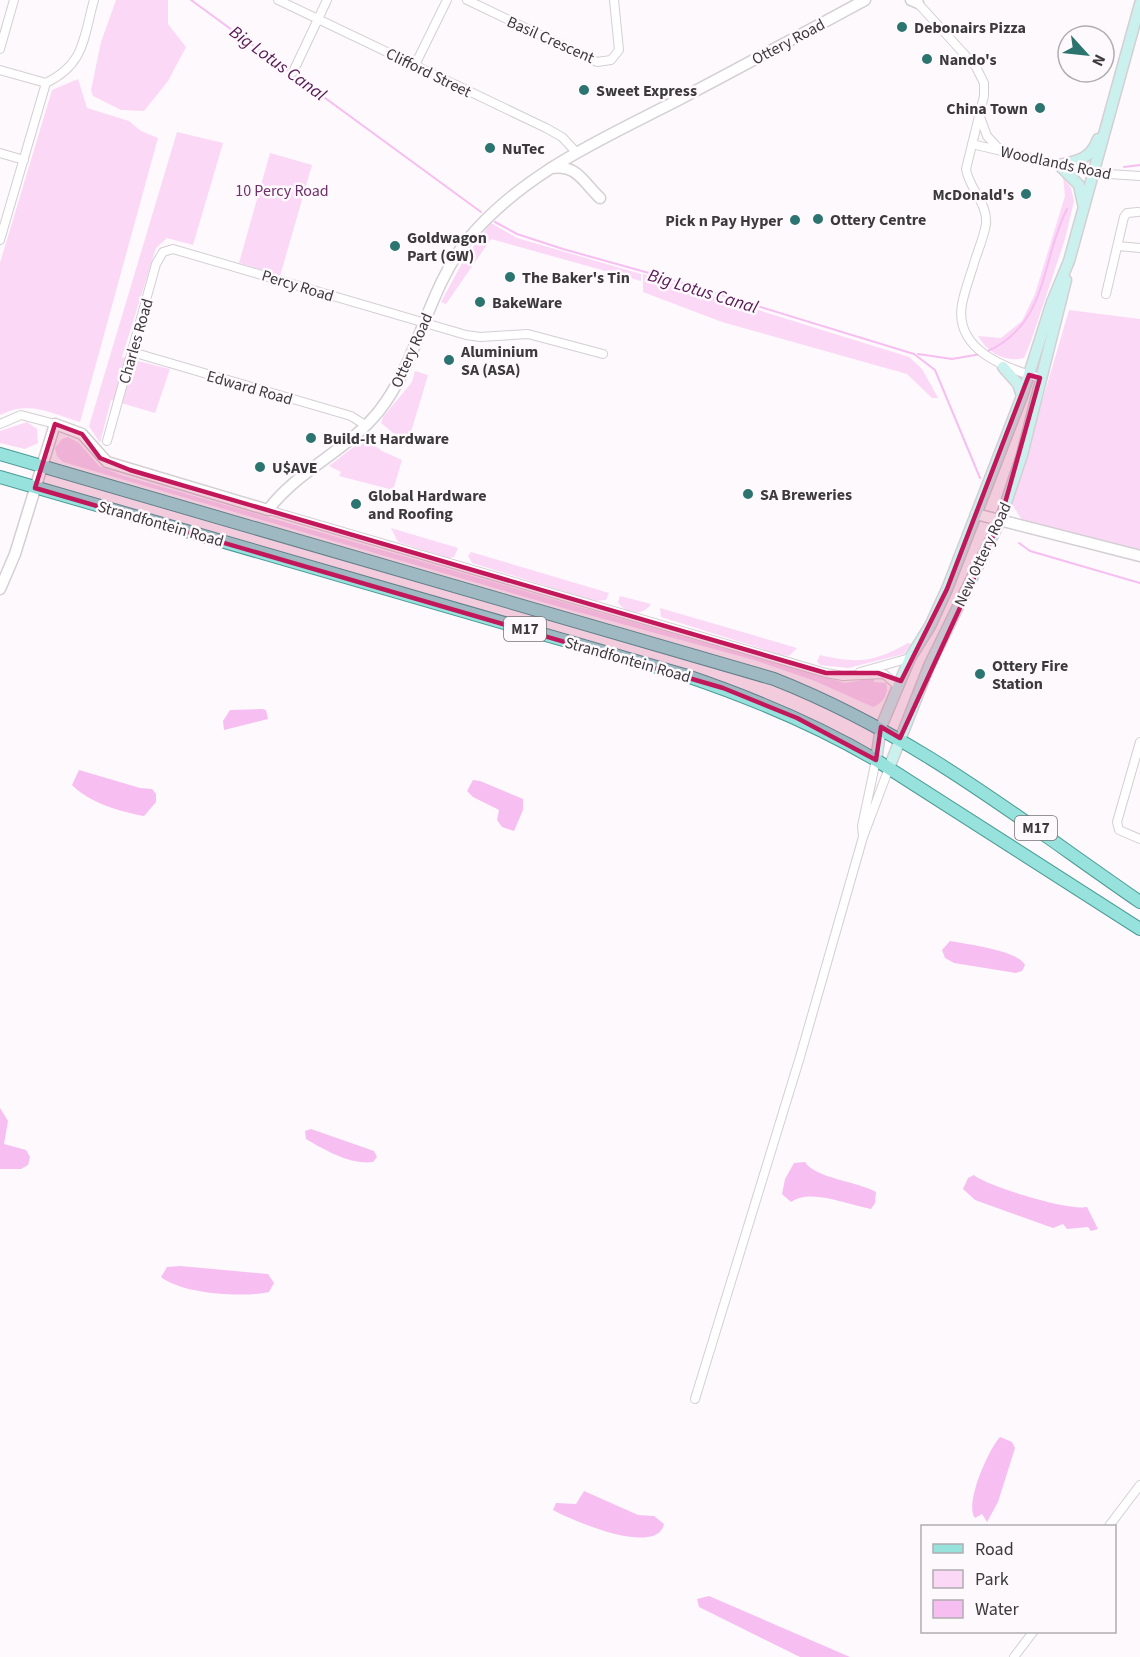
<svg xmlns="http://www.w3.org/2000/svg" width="1140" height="1657" font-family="'Source Sans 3',sans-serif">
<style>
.green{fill:#fbd8f6}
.water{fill:#f7bef1}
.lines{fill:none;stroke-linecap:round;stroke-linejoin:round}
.stream{stroke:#f7bef1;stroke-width:2}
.minor-casing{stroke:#d3cfd3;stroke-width:10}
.tertiary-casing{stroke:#d3cfd3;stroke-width:13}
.secondary-casing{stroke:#d3cfd3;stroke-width:13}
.primary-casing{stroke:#4a9b96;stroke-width:14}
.minor{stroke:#fff;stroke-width:8}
.tertiary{stroke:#fff;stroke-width:10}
.secondary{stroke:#cbf1ee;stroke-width:10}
.primary{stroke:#97e2dd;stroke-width:12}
.marked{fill:#c2185b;fill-opacity:0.2;stroke:#c2185b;stroke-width:4.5;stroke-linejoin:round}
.poi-dot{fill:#2c746f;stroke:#fef9fd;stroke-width:2}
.labels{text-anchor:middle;stroke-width:5;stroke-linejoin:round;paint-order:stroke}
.shield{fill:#fef9fd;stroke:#767376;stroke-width:1.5}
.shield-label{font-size:15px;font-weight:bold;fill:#3c3a3c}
.poi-label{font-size:16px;font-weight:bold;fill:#3c3a3c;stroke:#fef9fd;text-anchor:start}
.street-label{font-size:16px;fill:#3c3a3c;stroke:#fef9fd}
.park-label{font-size:16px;fill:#6f2f6b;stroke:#fef9fd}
.water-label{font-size:18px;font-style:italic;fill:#561653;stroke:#fef9fd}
</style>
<rect width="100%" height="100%" fill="#fef9fd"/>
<!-- green -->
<path class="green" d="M116,0h52v24l18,23 -18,34 -24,30 -23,-1 -28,-14 -2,-6 10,-48z
M78,79l9,29 42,13 12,10 17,7 -78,284c-29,-9 -51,-22 -80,-7v-152l52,-173z
M177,132l46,11 -30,102 -26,-7 -11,10 -34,109 48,12 -15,44 -44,-13 -11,43 -11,-17z
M270,153l42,12 -32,111 -41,-13z
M1063,177l8,11 3,13 -9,38 -35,105 -6,14c-19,5 -36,-5 -46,-22l23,2 21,-17 13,-27 30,-98z
M491,223l26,15 124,36v7l-150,-42 -45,65 -5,-2 25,-46z
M643,274l266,83 13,12 16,29h-6l-25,-24 -185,-52 -79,-30z
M1069,310l71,9v231l-118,-30 -10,-16z
M415,371l13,4 -20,67 -5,-1 -22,-18 2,-6 29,-35z
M27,422l10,7 1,14 -13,6 -25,-6v-12z
M68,437l11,6 20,23 22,9 724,208 29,-5v4l12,1c4,10 -4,21 -13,24l-58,-26 -61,-21 -198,-54 -493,-144 -6,-6 -2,-8 7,-9z
M365,438l17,13 20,9 -9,30 -54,-14 2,-4 -12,-6z
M391,528l67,20 -4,9 -5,1 -51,-16z
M471,552l138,41 -3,7 -11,1 -123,-38 -4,-7z
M620,596l31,8c-8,13 -26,10 -33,-2z
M660,608l137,40 -8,8 -7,-1 -121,-38z
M908,643l3,1 -7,10 -56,14 -28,-3 -3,-4 3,-6c38,9 54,7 88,-12z"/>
<!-- water -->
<path class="water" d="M262,709l4,1 2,9 -44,11 -1,-9 7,-11z
M79,770l61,18 12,1 4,5v8l-12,14c-23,-4 -56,-14 -72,-31z
M473,780l7,1 43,18v11l-9,21 -12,-4 -5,-7 2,-10 -26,-13 -6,-6z
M950,941c17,3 69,10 75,24l-3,6 -6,2 -62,-10 -9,-5 -3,-8z
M0,1108l8,13 -4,23 22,6 4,7 -2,8 -7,4h-21z
M311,1129l63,22 3,6 -4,5c-23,3 -48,-12 -67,-23l-1,-8z
M805,1162c9,16 54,20 71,30l-1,11 -4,6c-23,-4 -60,-21 -80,-7l-9,-8 3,-15 9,-16z
M974,1175c12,11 95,36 113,32l11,22 -7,2 -3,-4 -21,2 -4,-5 -10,4 -78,-28 -12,-11 5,-11z
M180,1266l88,8 6,9 -5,9c-26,6 -87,2 -108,-15l6,-10z
M1000,1437l12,5 3,6 -17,54 -11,20 -5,-8 -7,4c-11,-13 13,-68 25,-81z
M584,1491l54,24 16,1 10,8c-7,33 -91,-3 -111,-14l3,-7 20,1z
M709,1596l141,61h-50l-101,-50 -2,-8z"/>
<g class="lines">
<!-- stream -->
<path class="stream" d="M191,0l290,212
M1124,167l16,-2
M495,222l22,12 46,15 93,26 258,79 21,16 45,108
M986,352c63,-28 54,-90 81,-143
M918,354l34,5 29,-5
M1019,543l11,8 110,32"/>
<defs>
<path id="minor" d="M278,0l268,128 16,9 14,15
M467,0l130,62 14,-2 8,-10 -5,-50
M915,0l61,67 8,16v13l-18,73c3,20 22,34 20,55 -2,12 -7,24 -11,36 -4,14 -10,29 -13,44 -8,46 43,64 78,74
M0,49l14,-49
M415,65l32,-65
M0,70l46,13
M293,72l34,-72
M46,83c39,-19 37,-44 48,-83
M979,114l8,22 13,14
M972,144l122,29 46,3
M0,153l24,7
M0,240l46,-157
M1118,246l22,2
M1106,294l18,-77 3,-4 11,-1
M132,352l219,64 14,9
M0,424l21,-9 34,9
M107,441l49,-177 7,-12 10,-3 293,86 14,2 48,-3 75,20
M268,510l558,163 17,3 41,-2 14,12
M860,672l50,-14
M1140,742l-23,80 2,8 21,9
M863,837l-1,-11 14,-66
M695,1399l105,-342 63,-220 26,-69
M1109,1526l31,-41
M1014,1657l19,-25"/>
<path id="tertiary" d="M911,0l7,3
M551,168c26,-4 32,14 49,30
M976,514l164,42
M0,589l15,-35 40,-130 27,10 25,28 161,48c30,-40 80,-60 111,-99 40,-51 48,-121 89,-172 57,-68 137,-101 214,-141 61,-32 122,-65 183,-98"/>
<path id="secondary" d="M1059,165c19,-4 32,-6 39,-26
M1059,165l20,20 4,19
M1003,367l15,17 4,12
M876,760l5,-33 29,-69 20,-32 17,-37 75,-193 30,-94 17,-41 71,-257
M889,768l40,-102 71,-145 22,-66 44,-175"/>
<path id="primary" d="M0,454l774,225c140,55 244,139 366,223
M0,477l684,198c68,23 131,49 192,85l264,169"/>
</defs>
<!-- minor casing -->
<use href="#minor" class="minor-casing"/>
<!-- tertiary casing -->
<use href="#tertiary" class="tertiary-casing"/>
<!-- secondary casing -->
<use href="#secondary" class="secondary-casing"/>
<!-- primary casing -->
<use href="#primary" class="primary-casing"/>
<!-- minor -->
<use href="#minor" class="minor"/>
<!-- tertiary -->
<use href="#tertiary" class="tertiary"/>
<!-- secondary -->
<use href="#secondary" class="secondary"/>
<!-- primary -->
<use href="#primary" class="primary"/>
</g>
<!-- marked area -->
<path class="marked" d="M1029,375l11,3 -40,143 -100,217 -19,-11 -5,33 -79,-42 -74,-30 -688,-200 20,-64 27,10 18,24 30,12 696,203h52l23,8 46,-92z"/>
<!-- markers -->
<g class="poi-dot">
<circle cx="902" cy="27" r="6"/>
<circle cx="927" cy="59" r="6"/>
<circle cx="584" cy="90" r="6"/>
<circle cx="1040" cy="108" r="6"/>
<circle cx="490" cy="148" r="6"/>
<circle cx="1026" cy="194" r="6"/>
<circle cx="818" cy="219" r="6"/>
<circle cx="795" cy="220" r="6"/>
<circle cx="395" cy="246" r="6"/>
<circle cx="510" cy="277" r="6"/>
<circle cx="480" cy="302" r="6"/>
<circle cx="449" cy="360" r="6"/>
<circle cx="311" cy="438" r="6"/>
<circle cx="260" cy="467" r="6"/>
<circle cx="748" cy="494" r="6"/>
<circle cx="356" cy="504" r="6"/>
<circle cx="980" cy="674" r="6"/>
</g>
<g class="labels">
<!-- shield labels -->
<g class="shield">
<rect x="504" y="617" width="42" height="24" rx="4.5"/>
<rect x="1015" y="816" width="42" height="24" rx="4.5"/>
</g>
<g class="shield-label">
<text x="525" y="634">M17</text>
<text x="1036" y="833">M17</text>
</g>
<!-- poi labels -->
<g class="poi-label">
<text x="914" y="33">Debonairs Pizza</text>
<text x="939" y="65">Nando's</text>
<text x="596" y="96">Sweet Express</text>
<text x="1028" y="114" text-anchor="end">China Town</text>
<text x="502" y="154">NuTec</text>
<text x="1014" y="200" text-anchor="end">McDonald's</text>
<text x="830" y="225">Ottery Centre</text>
<text x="783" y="226" text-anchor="end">Pick n Pay Hyper</text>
<text x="407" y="243">Goldwagon<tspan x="407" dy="18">Part (GW)</tspan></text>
<text x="522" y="283">The Baker's Tin</text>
<text x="492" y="308">BakeWare</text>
<text x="461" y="357">Aluminium<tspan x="461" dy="18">SA (ASA)</tspan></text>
<text x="323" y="444">Build-It Hardware</text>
<text x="272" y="473">U$AVE</text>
<text x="760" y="500">SA Breweries</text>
<text x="368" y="501">Global Hardware<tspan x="368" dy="18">and Roofing</tspan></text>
<text x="992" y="671">Ottery Fire<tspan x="992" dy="18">Station</tspan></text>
</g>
<!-- street labels -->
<g class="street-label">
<text transform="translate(551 39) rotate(24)" y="6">Basil Crescent</text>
<text transform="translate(788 41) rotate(-28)" y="6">Ottery Road</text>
<text transform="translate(429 72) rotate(26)" y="6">Clifford Street</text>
<text transform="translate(1056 162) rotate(12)" y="6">Woodlands Road</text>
<text transform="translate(298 285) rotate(17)" y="6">Percy Road</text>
<text transform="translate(135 341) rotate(-74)" y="6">Charles Road</text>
<text transform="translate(411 350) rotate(-66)" y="6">Ottery Road</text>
<text transform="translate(250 387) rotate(16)" y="6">Edward Road</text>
<text transform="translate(161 523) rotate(16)" y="6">Strandfontein Road</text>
<text transform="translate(982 554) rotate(-65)" y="6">New Ottery Road</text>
<text transform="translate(628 659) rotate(16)" y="6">Strandfontein Road</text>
</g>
<!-- park labels -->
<g class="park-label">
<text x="282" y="196">10 Percy Road</text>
</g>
<!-- water labels -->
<g class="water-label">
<text transform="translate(278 63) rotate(36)" y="6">Big Lotus Canal</text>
<text transform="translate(703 291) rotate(17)" y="6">Big Lotus Canal</text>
</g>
</g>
<!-- legend -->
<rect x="921" y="1525" width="195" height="108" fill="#fef9fd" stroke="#b0adb0" stroke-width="1.5"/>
<rect x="933" y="1544" width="30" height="9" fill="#97e2dd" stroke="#b0adb0" stroke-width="1.5"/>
<text x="975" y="1555" font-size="18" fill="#3c3a3c">Road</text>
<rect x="933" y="1570" width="30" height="18" fill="#fbd8f6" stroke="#b0adb0" stroke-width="1.5"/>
<text x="975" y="1585" font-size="18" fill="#3c3a3c">Park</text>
<rect x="933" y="1600" width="30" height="18" fill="#f7bef1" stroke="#b0adb0" stroke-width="1.5"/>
<text x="975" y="1615" font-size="18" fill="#3c3a3c">Water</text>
<!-- north arrow -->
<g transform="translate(1086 54) rotate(117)"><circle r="28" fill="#fef9fd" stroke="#b0adb0" stroke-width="1.5"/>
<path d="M0-4.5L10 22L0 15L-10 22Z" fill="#2c746f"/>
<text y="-9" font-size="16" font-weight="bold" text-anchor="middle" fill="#3c3a3c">N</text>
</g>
</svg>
